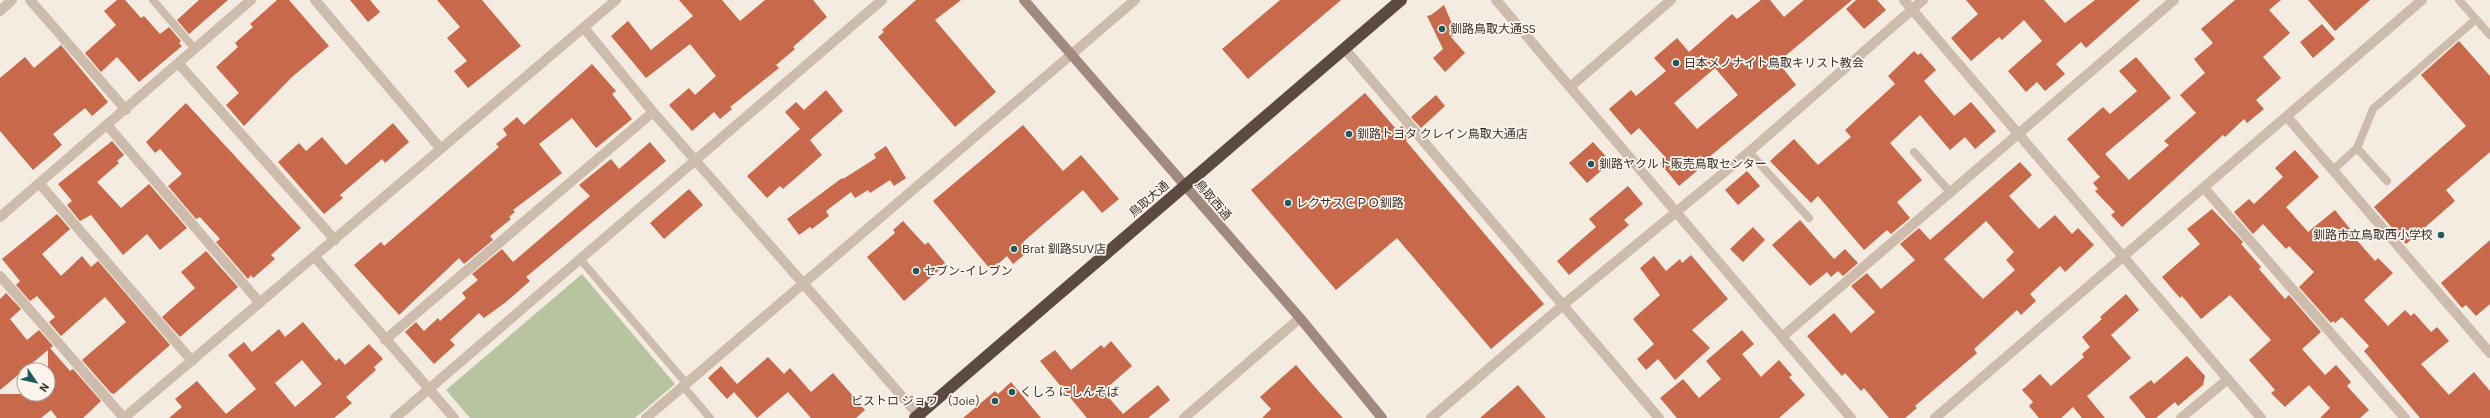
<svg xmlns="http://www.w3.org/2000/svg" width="2490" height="418" font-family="'IBM Plex Sans','Noto Sans JP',sans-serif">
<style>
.green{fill:#b8c4a0}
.building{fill:#c8694b;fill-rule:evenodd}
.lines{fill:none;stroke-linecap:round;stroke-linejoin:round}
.lane{stroke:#cdbbac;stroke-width:8}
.street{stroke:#cdbbac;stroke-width:10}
.secondary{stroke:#a18a7d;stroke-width:10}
.highway{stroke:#5c4a42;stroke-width:12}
.poi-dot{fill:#1f5a5e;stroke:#fbf5ee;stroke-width:1.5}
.labels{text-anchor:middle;stroke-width:3.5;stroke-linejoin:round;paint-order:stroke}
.poi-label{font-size:12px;fill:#3b302b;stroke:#fbf5ee;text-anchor:start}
.street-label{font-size:12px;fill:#3b302b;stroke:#fbf5ee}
</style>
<rect width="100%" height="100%" fill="#f4ebe1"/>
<!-- green -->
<path class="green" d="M582,274l93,110 -40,34h-165l-24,-28z"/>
<!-- building -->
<path class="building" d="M117,0h8l16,18 3,-2 16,18 9,-7 12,14 -2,2 3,3 -43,36 -22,-25 -16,15 -16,-19 31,-28 -12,-14z
M199,0h29l-39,34 -12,-14z
M277,0h12l40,46 -37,31 -48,49 -18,-21 13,-12 -23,-26 22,-20 -3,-4 18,-16 -3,-3z
M350,0h20l10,12 -12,10z
M437,0h45l39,46 -53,42 -14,-17 13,-10 -20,-23 13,-11z
M679,0h43l18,21 25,-21h48l14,17 -34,30 2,2 -19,16 3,3 -49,39 2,2 -12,10 -6,-7 -22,19 -23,-26 20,-17 6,7 21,-19 -26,-32 -44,34 -35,-42 17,-15 23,29 42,-34z
M916,0h45l-26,20 61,72 -41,35 -77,-90 6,-5 -2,-2z
M1280,0h61l-93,79 -26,-30z
M1761,0h9l14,17 20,-17h48l-74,62 18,23 -94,78 2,2 -25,21 -19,-23 6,-5 -27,-30 -8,7 -22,-26 22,-19 5,6 30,-25 -12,-13 23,-20 12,14 43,-38 5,5zM1715,68l23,27 -41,34 -23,-26z
M1856,0h21l9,10 -22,19 -18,-20z
M1966,0h78l21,23 30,-23h45l-54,48 -5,-6 -25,22 9,10 -20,17 -8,-9 -11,10 -18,-21 34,-30 -18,-21 -22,20 -3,-3 -28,24 -20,-23 27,-24z
M2235,0h46l-12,10 21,23 -27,24 18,21 -25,22 8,9 -17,14 -3,-4 -19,18 -2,-2 -101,92 -11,-12 4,-3 -20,-21 3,-2 -5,-6 7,-6 -33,-38 36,-32 7,7 27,-23 -18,-20 17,-14 35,41 -66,56 24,26 40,-35 -5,-4 32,-28 -16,-18 25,-22 -11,-14 19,-16 -12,-14z
M2308,0h62l-35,31z
M1444,5l12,28 -5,4 14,16 -20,19 -12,-14 10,-9 -16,-33 4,-1z
M2322,24l13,15 -22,19 -13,-16z
M2459,41l31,35v76l-44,38 9,11 -49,43 -32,-37 92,-81 -45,-51z
M61,45l47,57 -16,14 -7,-8 -32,26 9,11 -29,25 -33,-39v-53l25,-21 9,11z
M1914,51l4,4 3,-2 15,17 -12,11 30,35 17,-14 25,29 -21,18 -10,-12 -15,13 -30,-35 -30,28 32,37 -25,22 13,16 -19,16 -4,-4 -23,20 -46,-54 -7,7 -41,-42 24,-22 24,26 33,-28 -6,-7 50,-46 -7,-8z
M592,64l24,27 -4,3 20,25 -36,29 -24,-30 -33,26 23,29 -49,37 2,2 -6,5 2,2 -21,17 3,4 -29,24 -5,-6 -60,57 -45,-50 27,-23 3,4 115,-99 -3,-3 11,-9 -4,-6 14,-12 7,8z
M826,90l17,21 -33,29 12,15 -39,34 -3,-3 -13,12 -20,-22 53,-47 -15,-17 11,-10 8,8z
M1365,93l32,37 5,-4 9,11 -5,4 138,163 -53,45 -94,-111 -61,52 -85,-100z
M1436,95l9,11 -24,22 -10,-11z
M186,103l115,125 -30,27 4,4 -22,19 -2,-3 -3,4 -32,-37 4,-3 -20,-22 -4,2 -28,-33 14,-12 -22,-25 -5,4 -9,-11z
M393,123l16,19 -24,21 -3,-4 -42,36 3,3 -19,16 -46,-52 21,-19 7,8 16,-14 24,28z
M1023,125l40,46 18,-16 38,44 -17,14 -19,-23 -60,52 7,8 -17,14 -6,-8 -16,14 -58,-69z
M112,141l12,14 -7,6 2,2 -22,19 24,26 28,-24 38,44 -27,22 -13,-16 -24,21 -32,-40 -11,6 -13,-16 5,-4 -14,-17z
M650,142l16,19 -140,116 4,4 -24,21 -22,16 -5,-5 -29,27 5,5 -21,19 -29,-32 11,-10 8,9 14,-13 2,3 26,-23 -4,-5 16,-13 -6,-6 30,-25 11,13 77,-66 -11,-11 32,-26 8,10z
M1593,142l18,20 -24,21 -18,-20z
M886,146l20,32 -12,8 -4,-6 -20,13 -2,-3 -13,8 -4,-6 -25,19 3,5 -17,13 -2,-2 -11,8 -12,-16 55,-41 1,1 33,-21 -2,-4z
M2295,150l24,27 -33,30 22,25 27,-22 16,20 -2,1 26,30 3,-3 15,15 -29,27 24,26 17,-16 6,6 3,-3 17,19 6,-5 12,14 -28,23 28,31 25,-23 16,19v27h-70l-56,-67 5,-5 -27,-29 -7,6 -2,-2 -2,2 -32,-36 15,-15 -25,-26 -3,3 -23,-25 -10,10 -19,-22 15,-13 5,5 29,-27 -8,-9z
M2020,162l12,13 -23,21 30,33 16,-14 17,19 6,-6 16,17 -29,27 -5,-6 -30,28 6,7 -15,14 -4,-5 -43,39 3,4 -62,53 2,2 -12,10h-16l-25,-30 -3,3 -16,-18 -3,3 -35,-40 27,-23 17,20 24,-21 -24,-26 16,-13 14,16 34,-29 -15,-16 19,-16 11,12zM1986,221l28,31 -8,8 9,10 -32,29 -39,-40z
M1747,171l13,15 -22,19 -13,-15z
M1628,186l15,18 -19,16 5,5 -60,50 -12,-14 39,-34 -7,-8z
M689,189l14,16 -39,34 -14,-16z
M2212,209l31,33 -2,2 20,23 -2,2 26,30 4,-4 32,37 -19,17 23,26 11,-10 15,17 -4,4 22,24 -9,8h-40l10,-10 -21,-23 -24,22 -14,-14 4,-3 -26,-30 22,-20 -41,-45 -29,24 -19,-23 -2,2 -18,-21 38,-33 -13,-15z
M57,214l13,15 -28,25 19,22 21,-20 9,11 7,-6 72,84 -56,49 -3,-1 -29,-33 44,-38 -21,-25 -44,39 -12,-14 6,-5 -18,-21 -7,5 -14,-16 4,-4 -18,-22z
M1800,220l34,39 11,-10 13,14 -15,13 -5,-5 -7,6 -4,-5 -17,14 -38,-41z
M903,221l22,24 3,-3 18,22 -42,37 -37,-44 28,-24 -2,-3z
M1753,227l12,13 -22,22 -13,-13z
M2490,240v64l-14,12 -10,-11 -4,3 -21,-25z
M206,251l32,36 -58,50 -18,-20 33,-29 -14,-16z
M1691,255l37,44 -36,31 18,18 -35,32 -17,-21 -12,11 -9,-11 17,-15 -21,-25 27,-24 -20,-27 14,-12 12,15 14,-12 2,4z
M6,293l15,16 -11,10 17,21 12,-10 14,16 -3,2 20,23 3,-2 28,32 -18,17h-26l-6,-8 -10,8h-41v-24h48v-44l-48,40v-91z
M2126,294l13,16 -28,25 20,23 -44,38 18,22h-23l-9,-11 -12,11h-22l-10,-12 4,-4 -11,-12 18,-16 11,12 33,-29 -2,-3 8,-7 -8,-10 20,-18 -2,-2z
M303,322l33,39 3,-3 6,7 24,-21 14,15 -9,8 2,3 -30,27 6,6 -18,15h-165l13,-11 -7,-8 22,-18 29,33 30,-25 -28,-34 16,-13 8,10 27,-23 6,8zM302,360l20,24 -27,23 -20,-24z
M1742,330l12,14 -12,10 19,23 18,-17 13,15 -3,2 16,18 -26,23h-102l-17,-20 23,-19 16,19 22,-19 -15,-18z
M1111,341l21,25 -29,25 20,23 35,-29 12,15 -22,18h-61l-47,-57 15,-11 16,20 30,-25 3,3z
M2187,356l18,20 -2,9 -25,21 -3,-4 -19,16h-10l-17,-21 22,-17 3,4z
M768,357l16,17 6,-6 21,24 22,-19 32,37 -9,8h-45l-23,-26 -31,26 -23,-26 -7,7 -19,-21 13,-12 16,18z
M1296,365l24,28 23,25h-81l9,-9 -11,-12z
M1011,382l30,36h-78l32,-27 3,3z
M1518,385l28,33h-66z"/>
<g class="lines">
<!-- lane -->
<path class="lane" d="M153,0l42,49
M2459,0l31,35
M2357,148l30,33
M1749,152l60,66
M1914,152l37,41
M2333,170l24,-22 16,-39 103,-90
M580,259l106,124
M683,386l27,32"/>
<!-- street -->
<path class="street" d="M30,0l96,110
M315,0l126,149
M1496,0l355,418
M1904,0l357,418
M0,11l12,-11
M584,28l69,84 268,306
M1344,48l315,370
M179,64l156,176
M1570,87l101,-87
M2288,118l202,235
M107,125l153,178
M39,183l153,178
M2204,188l201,230
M0,217l251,-217
M315,257l139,161
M0,276l124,142
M1782,337l392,-337
M385,340l268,-228
M124,418l492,-418
M395,418l487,-418
M646,418l489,-418
M1184,418l116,-100
M1431,418l132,-113 186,-153 174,-152
M1935,418l487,-418
M2181,418l47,-39"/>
<!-- secondary -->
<path class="secondary" d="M1024,0l276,318 82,100"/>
<!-- highway -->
<path class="highway" d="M915,418l486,-418"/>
</g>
<!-- markers -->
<g class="poi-dot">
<circle cx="1442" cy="29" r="4"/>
<circle cx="1676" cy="63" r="4"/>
<circle cx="1349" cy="134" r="4"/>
<circle cx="1591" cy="164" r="4"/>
<circle cx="1288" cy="203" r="4"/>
<circle cx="2441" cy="235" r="4"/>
<circle cx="1014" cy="249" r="4"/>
<circle cx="916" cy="271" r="4"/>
<circle cx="1012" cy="392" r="4"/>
<circle cx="995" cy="401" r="4"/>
</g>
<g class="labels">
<!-- poi labels -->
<g class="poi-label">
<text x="1450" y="33">釧路鳥取大通SS</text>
<text x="1684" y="67">日本メノナイト鳥取キリスト教会</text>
<text x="1357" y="138">釧路トヨタ クレイン鳥取大通店</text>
<text x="1599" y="168">釧路ヤクルト販売鳥取センター</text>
<text x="1296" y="207">レクサスＣＰＯ釧路</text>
<text x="2433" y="239" text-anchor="end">釧路市立鳥取西小学校</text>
<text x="1022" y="253">Brat 釧路SUV店</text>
<text x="924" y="275">セブン-イレブン</text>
<text x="1020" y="396">くしろ にしんそば</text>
<text x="987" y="405" text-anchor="end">ビストロ ジョワ （Joie）</text>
</g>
<!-- street labels -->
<g class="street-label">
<text transform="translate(1149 199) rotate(-41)" y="4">鳥取大通</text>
<text transform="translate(1213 200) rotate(49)" y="4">鳥取西通</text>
</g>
</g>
<!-- north arrow -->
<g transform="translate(36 382) rotate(124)"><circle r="19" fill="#fbf5ee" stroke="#aea6a0"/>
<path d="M0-3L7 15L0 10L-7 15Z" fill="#1f5a5e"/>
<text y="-6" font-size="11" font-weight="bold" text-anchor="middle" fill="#3b302b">N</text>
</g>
</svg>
